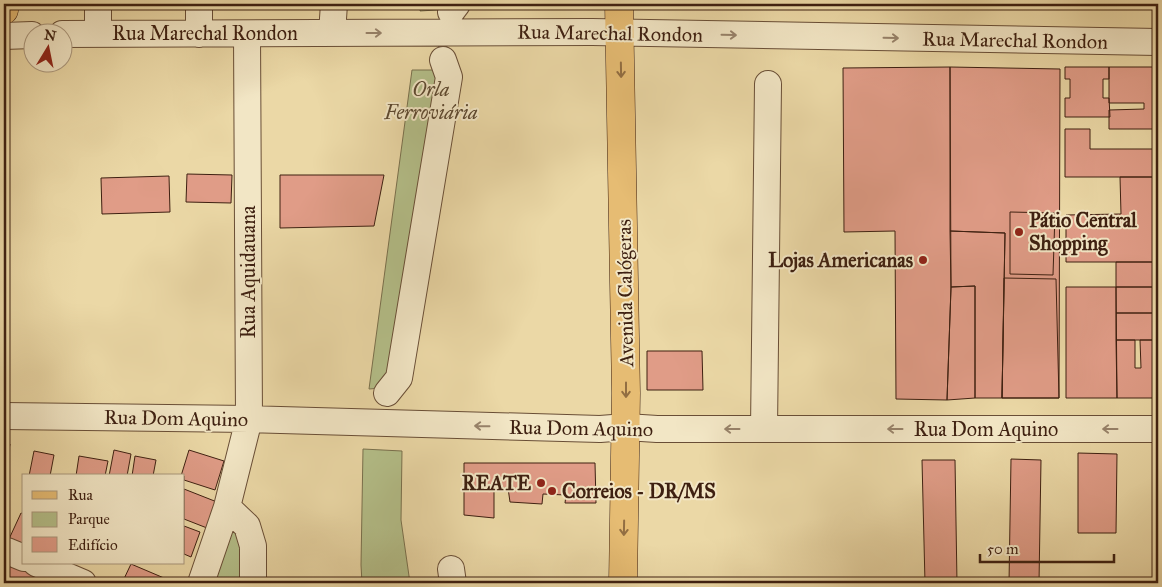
<svg xmlns="http://www.w3.org/2000/svg" width="1162" height="587" font-family="'IM FELL Great Primer',serif">
<style>
.green{fill:#b4bf89;stroke:#79704d}
.building{fill:#e09c87;stroke:#3e2011}
.lines{fill:none;stroke-linecap:round;stroke-linejoin:round}
.minor-casing{stroke:#694e36;stroke-width:28}
.major-casing{stroke:#3e2011;stroke-width:29}
.minor{stroke:#f2e6c5;stroke-width:26}
.major{stroke:#e6bc73;stroke-width:28}
.oneway{stroke:#98836b}
.oneway2{stroke:#926e42}
.poi-dot{fill:#8f2418;stroke:#f2e6c5;stroke-width:2}
.labels{text-anchor:middle;stroke-width:4;stroke-linejoin:round;paint-order:stroke}
.street-label{font-size:20px;fill:#3e2011;stroke:#f2e6c5}
.park-label{font-size:20px;font-style:italic;fill:#5c482f;stroke:#f2e6c5}
.poi-label{font-size:20px;font-weight:bold;fill:#3e2011;stroke:#f2e6c5;text-anchor:start}
</style>
<rect width="100%" height="100%" fill="#ebd8a6"/>
<filter id="stains"><feTurbulence type="fractalNoise" baseFrequency=".004" numOctaves="4"/><feColorMatrix values="0 0 0 0 .2 0 0 0 0 .09 0 0 0 0 .02 0 0 0 .5 -.17"/></filter>
<radialGradient id="worn" r=".72"><stop offset=".6" stop-color="#630" stop-opacity="0"/><stop offset="1" stop-color="#630" stop-opacity=".3"/></radialGradient>
<!-- green -->
<path class="green" d="M421,4h47l-1,4 -47,3z
M412,70h48l-51,316 -40,3z
M363,449l39,2 -1,69 9,63h-48l-1,-18z
M238,525l7,58h-34l20,-54z"/>
<!-- building -->
<path class="building" d="M950,67l1,221 -4,112 -51,-1 -1,-168 -51,1 -1,-164z
M950,67l110,2 -1,329h-57l3,-165 -55,-2z
M1065,67h44v12h-6v19h6l1,19h-45v-19h5v-19h-5z
M1109,67h49v62h-49v-19l35,-1v-6h-35z
M1065,129h25v20h68v28h-93z
M187,174l45,1 -1,28 -45,-1z
M280,175h104l-10,51 -94,2z
M169,176l1,36 -68,2 -1,-36z
M1120,177h38v85h-92v-47l55,-1z
M1010,212l45,1 -2,62 -43,-1z
M950,231l55,2 -3,165h-27v-112l-24,1z
M1116,262h42v25h-42z
M1004,278l52,1 3,119h-57z
M975,286v112l-28,2 4,-113z
M1066,287h50l1,111h-51z
M1116,287h42v26h-42z
M1116,313h42v27h-42z
M1116,340h19v28h6l-1,-28h18v58h-41z
M647,351h55l1,39h-56z
M4,444h6l-6,34z
M114,450l17,4 -4,22h-18z
M189,450l35,11 -9,29 -31,-10v-4h-3z
M34,451l20,4 -4,21h-21z
M1078,453l39,1 -1,79h-38z
M79,456l29,5 -3,15h-29z
M135,456l21,4 -3,16h-21z
M1011,459l30,1 -2,123h-30z
M922,460h33l2,123h-32z
M464,463h131l1,40h-31l1,-8 -23,-1 -1,10 -32,-2 -2,-14h-14v30l-30,-3z
M184,489l33,13 -10,26 -23,-9z
M21,513l3,1v31l-15,-6z
M184,526l16,6 -9,25 -7,-3z
M7,560l37,17 -3,6h-37v-15z
M131,564l33,14 -3,5h-39z
M164,578l11,5h-14z"/>
<g class="lines">
<defs>
<path id="minor" d="M451,12l6,-8
M98,33v-29
M332,33l2,-29
M62,34l530,-2 566,10
M199,34v-30
M4,36l28,-1
M387,393l12,-15 50,-301 -6,-17
M4,416l245,3 351,10 26,-2 31,2h501
M764,429l4,-345
M227,507l20,19 6,20v37
M7,551l17,7
M36,563l47,20
M451,569l2,14
M201,583l26,-76 22,-88 -2,-385"/>
<path id="major" d="M619,4l7,389 -3,190
M4,10l1,-6"/>
</defs>
<!-- minor casing -->
<use href="#minor" class="minor-casing"/>
<!-- major casing -->
<use href="#major" class="major-casing"/>
<!-- minor -->
<use href="#minor" class="minor"/>
<!-- major -->
<use href="#major" class="major"/>
</g>
<!-- one-way arrows -->
<defs><path id="oneway-shaft" d="M-6 0H5M1.5-3L5.5 0L1.5 3" fill="none" stroke-width="1.6" stroke-linecap="round" stroke-linejoin="round" transform="scale(1.25)"/></defs>
<g class="oneway">
<use href="#oneway-shaft" transform="translate(374 33)"/>
<use href="#oneway-shaft" transform="translate(729 35) rotate(1)"/>
<use href="#oneway-shaft" transform="translate(891 38) rotate(1)"/>
<use href="#oneway-shaft" transform="translate(482 426) rotate(-179)"/>
<use href="#oneway-shaft" transform="translate(732 429) rotate(180)"/>
<use href="#oneway-shaft" transform="translate(895 429) rotate(-180)"/>
<use href="#oneway-shaft" transform="translate(1110 429) rotate(-180)"/>
</g>
<g class="oneway2">
<use href="#oneway-shaft" transform="translate(621 70) rotate(89)"/>
<use href="#oneway-shaft" transform="translate(626 390) rotate(90)"/>
<use href="#oneway-shaft" transform="translate(624 528) rotate(91)"/>
</g>
<!-- markers -->
<g class="poi-dot">
<circle cx="1019" cy="232" r="5"/>
<circle cx="923" cy="260" r="5"/>
<circle cx="541" cy="483" r="5"/>
<circle cx="552" cy="491" r="5"/>
</g>
<g class="labels">
<!-- street labels -->
<g class="street-label">
<text x="205" y="40">Rua Marechal Rondon</text>
<text transform="translate(610 33) rotate(1)" y="7">Rua Marechal Rondon</text>
<text transform="translate(1015 40) rotate(1)" y="7">Rua Marechal Rondon</text>
<text transform="translate(248 272) rotate(-90)" y="7">Rua Aquidauana</text>
<text transform="translate(625 293) rotate(-91)" y="7">Avenida Calógeras</text>
<text transform="translate(176 418) rotate(1)" y="7">Rua Dom Aquino</text>
<text transform="translate(581 428) rotate(1)" y="7">Rua Dom Aquino</text>
<text x="986" y="436">Rua Dom Aquino</text>
</g>
<!-- park labels -->
<g class="park-label">
<text x="431" y="96">Orla<tspan x="431" dy="23">Ferroviária</tspan></text>
</g>
<!-- poi labels -->
<g class="poi-label">
<text x="1029" y="227">Pátio Central<tspan x="1029" dy="23">Shopping</tspan></text>
<text x="913" y="267" text-anchor="end">Lojas Americanas</text>
<text x="531" y="490" text-anchor="end">REATE</text>
<text x="562" y="498">Correios - DR/MS</text>
</g>
</g>
<!-- margin -->
<rect width="1162" height="587" fill="none" stroke="#ebd8a6" stroke-width="20"/>
<rect x="5" y="5" width="1152" height="577" fill="none" stroke="#3e2011" stroke-width="2.5"/>
<rect x="10" y="10" width="1142" height="567" fill="none" stroke="#3e2011"/>
<!-- legend -->
<rect x="22" y="474" width="162" height="90" fill="#f2e6c5" stroke="#aa977d"/>
<rect x="32" y="491" width="25" height="8" fill="#e6bc73" stroke="#aa977d"/>
<text x="68" y="500" font-size="15" fill="#3e2011">Rua</text>
<rect x="32" y="512" width="25" height="15" fill="#b4bf89" stroke="#aa977d"/>
<text x="68" y="524" font-size="15" fill="#3e2011">Parque</text>
<rect x="32" y="537" width="25" height="15" fill="#e09c87" stroke="#aa977d"/>
<text x="68" y="550" font-size="15" fill="#3e2011">Edifício</text>
<!-- north arrow -->
<g transform="translate(48 48) rotate(10)"><circle r="24" fill="#f2e6c5" stroke="#aa977d"/>
<path d="M0-4L9 19L0 12L-9 19Z" fill="#8f2418"/>
<text y="-8" font-size="14" font-weight="bold" text-anchor="middle" fill="#3e2011">N</text>
</g>
<!-- scale -->
<path d="M980 554v8h134v-8" fill="none" stroke="#3e2011" stroke-width="2.5"/>
<text x="987" y="554" font-size="15" fill="#3e2011" stroke="#f2e6c5" stroke-width="4" paint-order="stroke">50 m</text>
<rect width="100%" height="100%" filter="url(#stains)"/>
<rect width="100%" height="100%" fill="url(#worn)"/>
</svg>
